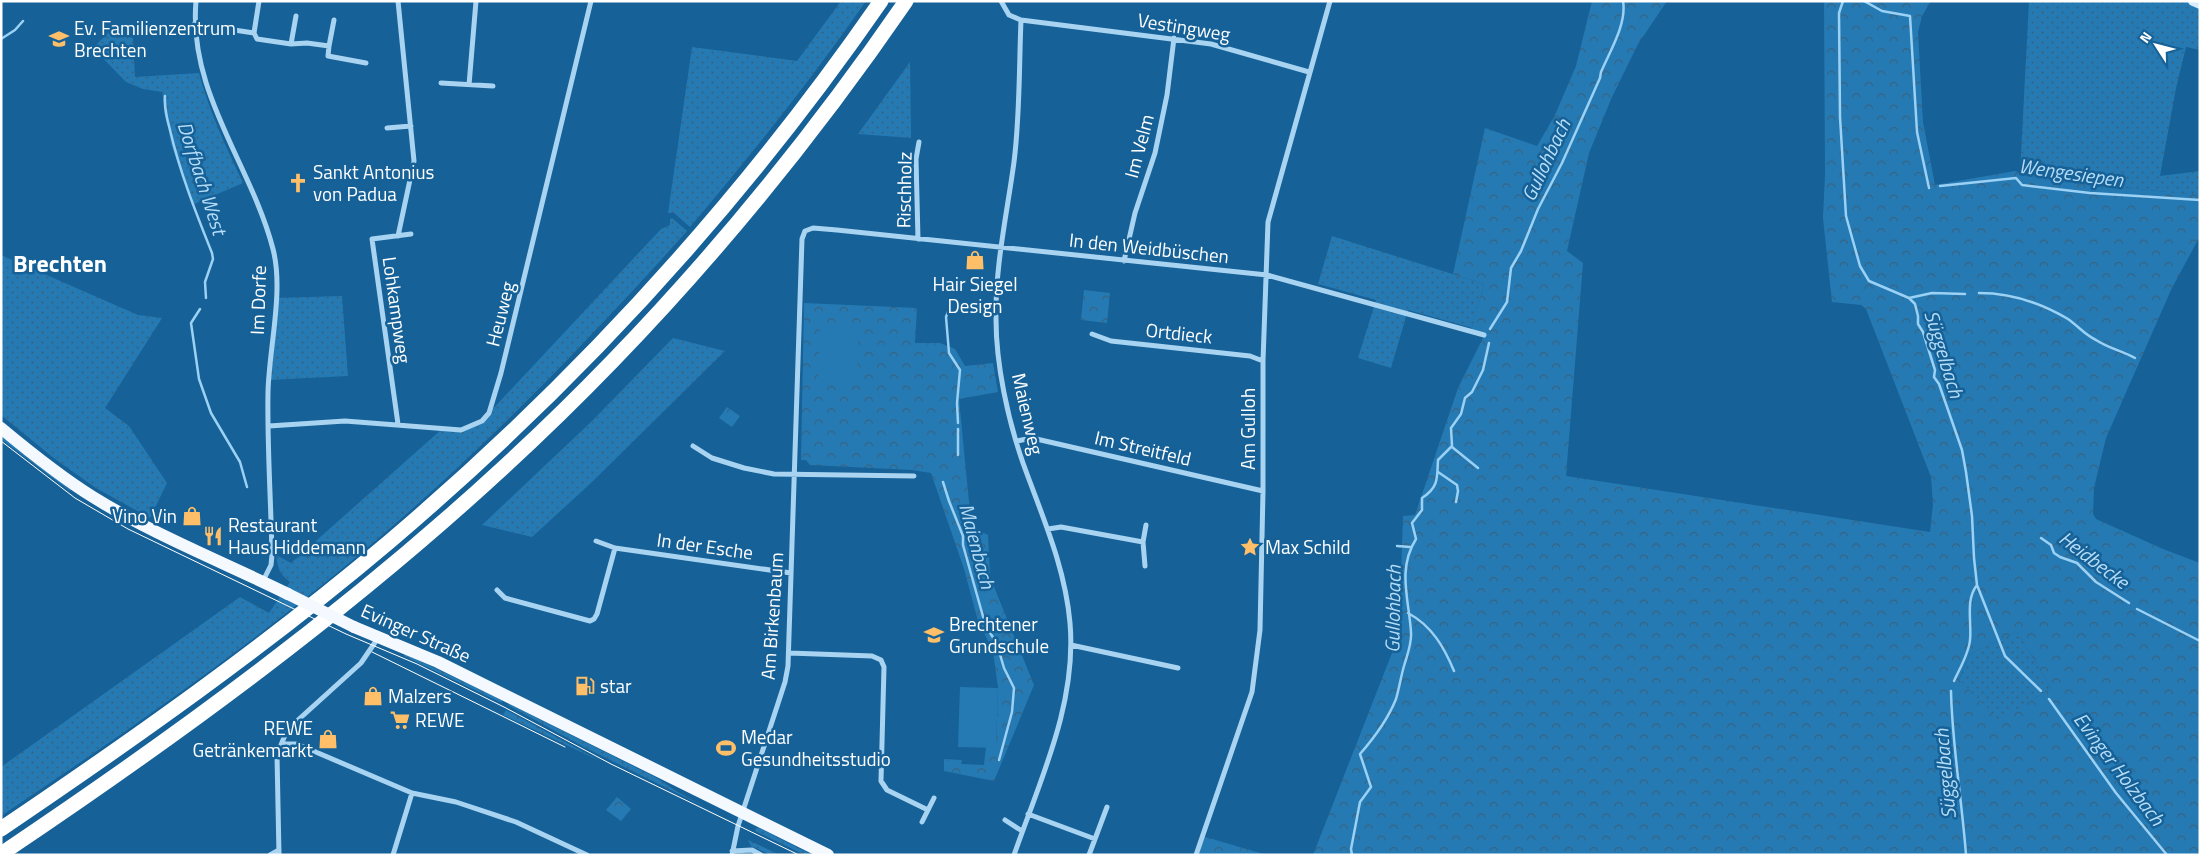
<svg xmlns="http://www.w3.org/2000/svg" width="2201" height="856" font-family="'Titillium Web',sans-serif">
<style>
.grass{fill:url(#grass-dots)}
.forest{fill:url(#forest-crowns);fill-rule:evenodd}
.pitch{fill:#257ab4}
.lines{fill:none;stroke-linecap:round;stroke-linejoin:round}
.stream{stroke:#9bd1f4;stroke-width:2.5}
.street{stroke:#a8d4f2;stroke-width:5}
.secondary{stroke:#d7ecfc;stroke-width:10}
.primary{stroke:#f3f9ff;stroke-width:12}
.highway{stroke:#fff;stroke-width:15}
.tram{stroke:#fff;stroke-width:1}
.primary-bridge{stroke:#f3f9ff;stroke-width:12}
.labels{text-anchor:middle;stroke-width:5;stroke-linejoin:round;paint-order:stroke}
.street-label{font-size:19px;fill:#fff;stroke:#166197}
.poi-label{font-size:19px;fill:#fff;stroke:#166197;text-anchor:start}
.water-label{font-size:20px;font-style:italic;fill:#b5ddf8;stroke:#166197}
.district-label{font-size:24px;font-weight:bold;fill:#fff;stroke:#166197}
</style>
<defs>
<pattern id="grass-dots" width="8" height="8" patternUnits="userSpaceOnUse" patternTransform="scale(1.25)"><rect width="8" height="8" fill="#257ab4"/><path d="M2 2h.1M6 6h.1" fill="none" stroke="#386380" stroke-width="1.8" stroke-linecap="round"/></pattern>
<pattern id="forest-crowns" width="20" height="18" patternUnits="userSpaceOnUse" patternTransform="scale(1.25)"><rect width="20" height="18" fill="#257ab4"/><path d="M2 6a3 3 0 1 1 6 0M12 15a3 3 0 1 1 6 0" fill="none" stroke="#386380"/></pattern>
</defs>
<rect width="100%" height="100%" fill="#166197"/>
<!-- grass -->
<path class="grass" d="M841,1h25c-55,79 -114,153 -176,226l-16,-14h-6l24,-166 105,14z
M2029,1h164l7,3v46l-14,-3 -10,41 -16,88 40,-5v24l-158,-15 -22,-7z
M110,31l23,7 2,39 64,-4c10,38 27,74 44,110l-51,22 -21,-61 -9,-52 -19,-3 -17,-7 -33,-34z
M910,62l1,76 -53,-4z
M672,218l15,13c-96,107 -196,211 -306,305 -119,102 -249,192 -380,280v-49l239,-170 29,16 21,-31c-11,-8 -12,-14 -14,-27l15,8 151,-134 30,-2 17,-14 172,-184 9,-4v-6z
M1332,236l152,48 -12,44 -64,-18 -17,58 -33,-10 18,-58 -58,-16z
M1,255l137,60 24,3 -57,90 24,18 38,57 -17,35 -54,-30 -41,-29 -54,-44z
M342,296l6,80 -79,4 6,-82z
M673,338l52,13 -134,132 -59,54 -50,-12 110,-104z
M1,436l70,53 -1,2 -69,-52z
M2017,632l34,56 -52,33 -40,-41 11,-26z
M405,654l97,46v3l-98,-47z
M509,704l148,74 19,13 31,17 -123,-61 -76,-42z
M506,710l96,52 -99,-47z
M757,827l55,28h-7l-50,-24z
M748,840l32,15h-9l-20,-9z"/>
<!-- forest -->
<path class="forest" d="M1592,1h75l-29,43 -26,53 -23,56 -22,98 16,12 -17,213 364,56 3,-28 -2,-27 -65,-168 -5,-4 -29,-3 -9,-84 2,-44 -1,-173h107l-9,15 -4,16 5,90 12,63 80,-14 27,9 158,15v41l-29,54 -65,148 -12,50 -1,26 3,5 67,30 37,14v292h-887l86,-220 4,-119 12,-1 43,-127 26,-52 -13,-5 13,-47 -31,-10 32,-146 52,18 18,-31 21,-49zM2017,632l34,56 -52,32 -40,-41 11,-25z
M1084,290l26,3 -3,30 -26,-3z
M804,303l113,5 -2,35h25l15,6 10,17 28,-3 5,29 -39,7 10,103 8,28 11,5 2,42 44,108 -40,96 -50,-10v-12l18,1 -1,4 23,1 2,-18h10l2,-59 -5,-37 -15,-30 -14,-52 -33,-96 -19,-3 -102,-5 -4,-5h-5z
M727,407l13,9 -8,11 -13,-9z
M617,797l14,12 -10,12 -15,-11z
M1202,836l65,19h-71z"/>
<!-- pitch -->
<path class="pitch" d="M820,327l39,1 -3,58 -38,-1z
M960,687l38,1 -2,60 -38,-1z"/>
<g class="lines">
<!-- stream -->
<path class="stream" d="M1843,1l-4,12 1,104 6,99 14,50 9,15 40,17 6,6 3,12v8l5,8 12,38 -1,7 5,7 23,66 4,22 6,44 2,42 3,27 28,71 36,35
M1864,1l18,10 28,5 7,116 12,56
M1,39l14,-9 8,-9
M165,96c-1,12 2,23 5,34 10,43 26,83 42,123l1,6 -8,23 1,16
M1940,186l76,-8 6,7 68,8 110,7
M1979,293c32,0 62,10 89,26 10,7 17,16 28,21 12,8 26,11 39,18
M1909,298l23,-5 33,1
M200,309l-9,14 8,56 12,34 29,49 7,25
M949,309l-3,8 3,36 11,17 -3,33 1,20
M1490,329l17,-27 4,-34 10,-17 17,-42 24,-46 38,-85 1,-6c9,-21 26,-48 22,-71
M958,429v26
M1452,447l26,21
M1438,472l19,13 1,6 -2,11
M943,482l6,19 14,35v9l21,75 5,11 8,13 7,24 10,20 -2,24 -13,48
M2041,538l10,7 3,8 6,4 17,6 19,19 33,21
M1397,546l13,1
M2137,609l63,32
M1408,613c24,13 36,34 46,58
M1954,681c6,-13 15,-28 16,-41 2,-18 -5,-40 7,-55
M1951,691c1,53 11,110 15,164
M2049,699l67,94 51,62
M1352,855l-1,-6 9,-47 11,-15 -11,-33c14,-16 28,-35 36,-55 3,-10 5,-23 8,-33 3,-11 8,-22 7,-34 -2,-32 -14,-63 5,-93l-4,-16 10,-13v-12c17,-11 15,-20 16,-38l14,-14 -1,-18 10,-14 4,-16 7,-6 11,-22 6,-27"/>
<!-- street -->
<path class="street" d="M196,1c-8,92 55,163 77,248 11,42 -4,99 -5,143 -1,54 3,109 4,163l-1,10 -8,16
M1001,1l8,14 12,5c-2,47 -1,95 -7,142 -7,52 -19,104 -18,157 0,46 12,101 27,144 19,53 42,103 47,160 7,81 -30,157 -56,232
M1021,20l190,24 98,28
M194,24l60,9 3,6 34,5 16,-1 22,3 -1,10 38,7
M254,33l5,-32
M291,44l5,-28
M329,46l5,-26
M441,83l52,3
M469,85l7,-84
M387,128l24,-2
M398,236l16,-75 -16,-160
M918,239l-2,-80 3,-17
M1124,261l11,-48 20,-60 12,-58 7,-57
M1092,334l19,7 139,15 13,5
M398,424l-26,-185 39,-5
M269,426l76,-5 116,9 21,-9 7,-8 12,-40 90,-372
M1017,441l15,-3 231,53
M693,446l19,12 32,10 30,6 140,2
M1048,529l13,-2 82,15 3,-17
M596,541l19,7 176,25
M1143,542l2,24
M497,590l8,8 85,23 4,-2 3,-5 18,-66
M1071,645l107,23
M789,653l83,3 9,4 3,7 -3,114 6,9 41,20
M282,744h15l115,49 44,9 60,20 71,33
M1028,814l67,25
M1005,820l17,11
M922,822l12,-24
M732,851l20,-1 9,5
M270,855l9,-5
M279,855l-2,-100 10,-25 74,-67 17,-25
M393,855l19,-62
M732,855l6,-29 47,-144 3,-16 14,-427 3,-8 8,-3 24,2 430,45 217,60
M1089,855l18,-48
M1196,855l56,-163 8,-62 3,-139v-130l5,-139 62,-221"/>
<!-- secondary -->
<path class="secondary" d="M2193,1l7,3"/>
<!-- primary -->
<path class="primary" d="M1,428c30,25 60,49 92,69 61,38 130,65 195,97
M354,627l84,35 390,193"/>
<!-- highway -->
<path class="highway" d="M1,829c133,-90 265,-183 388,-287 186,-158 353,-340 492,-541
M1,854c176,-118 347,-243 503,-387 151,-139 286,-297 402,-466"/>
<!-- tram -->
<path class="tram" d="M1,441l74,57 53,31 218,105 71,30 87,43 107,57 188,91
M372,652l193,95"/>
<!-- primary-bridge -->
<path class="primary-bridge" d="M288,594l66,33"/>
</g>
<!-- icons -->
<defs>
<symbol id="school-bare" viewBox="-9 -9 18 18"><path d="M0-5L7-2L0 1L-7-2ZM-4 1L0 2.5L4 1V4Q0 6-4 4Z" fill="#ffbf69" stroke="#166197" stroke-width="2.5" paint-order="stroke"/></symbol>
<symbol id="church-bare" viewBox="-9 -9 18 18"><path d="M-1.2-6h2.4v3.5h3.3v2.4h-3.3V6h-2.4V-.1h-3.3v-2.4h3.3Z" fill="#ffbf69" stroke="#166197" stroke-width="2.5" paint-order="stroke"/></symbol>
<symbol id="shop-bare" viewBox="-9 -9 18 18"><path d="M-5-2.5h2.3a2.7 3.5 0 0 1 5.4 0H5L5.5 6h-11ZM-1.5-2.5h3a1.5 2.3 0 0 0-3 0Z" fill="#ffbf69" stroke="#166197" stroke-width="2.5" paint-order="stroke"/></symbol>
<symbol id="restaurant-bare" viewBox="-9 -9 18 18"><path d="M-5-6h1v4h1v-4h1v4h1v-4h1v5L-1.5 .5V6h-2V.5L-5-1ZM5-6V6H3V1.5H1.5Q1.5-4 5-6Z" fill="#ffbf69" stroke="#166197" stroke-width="2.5" paint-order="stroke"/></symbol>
<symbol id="sight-bare" viewBox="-9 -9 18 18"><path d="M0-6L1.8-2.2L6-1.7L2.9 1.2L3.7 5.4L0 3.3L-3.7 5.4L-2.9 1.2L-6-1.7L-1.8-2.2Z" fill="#ffbf69" stroke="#166197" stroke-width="2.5" paint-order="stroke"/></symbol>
<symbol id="fuel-bare" viewBox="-9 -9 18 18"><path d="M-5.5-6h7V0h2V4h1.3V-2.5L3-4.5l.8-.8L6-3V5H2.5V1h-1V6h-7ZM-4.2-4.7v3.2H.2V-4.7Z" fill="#ffbf69" stroke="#166197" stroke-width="2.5" paint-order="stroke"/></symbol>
<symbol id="supermarket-bare" viewBox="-9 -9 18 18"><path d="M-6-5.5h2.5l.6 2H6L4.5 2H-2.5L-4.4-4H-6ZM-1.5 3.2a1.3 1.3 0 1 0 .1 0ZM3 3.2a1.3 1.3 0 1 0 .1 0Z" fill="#ffbf69" stroke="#166197" stroke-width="2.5" paint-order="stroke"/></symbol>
<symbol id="stadium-bare" viewBox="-9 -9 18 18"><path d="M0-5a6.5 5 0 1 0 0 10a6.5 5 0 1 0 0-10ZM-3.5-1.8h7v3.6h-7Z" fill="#ffbf69" stroke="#166197" stroke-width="2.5" paint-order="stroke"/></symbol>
</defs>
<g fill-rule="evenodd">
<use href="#school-bare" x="45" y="25" width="28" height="28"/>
<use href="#church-bare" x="284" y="169" width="28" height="28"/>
<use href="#shop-bare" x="961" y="246" width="28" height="28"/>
<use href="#shop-bare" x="178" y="502" width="28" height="28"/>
<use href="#restaurant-bare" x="199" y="522" width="28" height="28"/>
<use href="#sight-bare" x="1236" y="533" width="28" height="28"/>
<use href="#school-bare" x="920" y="621" width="28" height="28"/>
<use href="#fuel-bare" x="571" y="672" width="28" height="28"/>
<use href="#shop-bare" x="359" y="682" width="28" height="28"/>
<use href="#supermarket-bare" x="386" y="706" width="28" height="28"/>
<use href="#shop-bare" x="314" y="725" width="28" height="28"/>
<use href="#stadium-bare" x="712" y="734" width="28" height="28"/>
</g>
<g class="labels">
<!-- street labels -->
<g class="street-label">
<text transform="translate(1184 27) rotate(9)" y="7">Vestingweg</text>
<text transform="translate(1139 146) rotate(-75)" y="7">Im Velm</text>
<text transform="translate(904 190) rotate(-89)" y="7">Rischholz</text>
<text transform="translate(1149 248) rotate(6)" y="7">In den Weidbüschen</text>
<text transform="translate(258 300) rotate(-88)" y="7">Im Dorfe</text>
<text transform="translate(397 310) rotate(82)" y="7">Lohkampweg</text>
<text transform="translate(500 314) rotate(-76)" y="7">Heuweg</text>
<text transform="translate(1179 333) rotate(6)" y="7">Ortdieck</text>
<text transform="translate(1028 414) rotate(77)" y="7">Maienweg</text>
<text transform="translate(1248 429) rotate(-90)" y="7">Am Gulloh</text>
<text transform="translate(1143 448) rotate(13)" y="7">Im Streitfeld</text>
<text transform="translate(705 546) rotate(8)" y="7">In der Esche</text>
<text transform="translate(772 616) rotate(-86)" y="7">Am Birkenbaum</text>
<text transform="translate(416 633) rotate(24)" y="7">Evinger Straße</text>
</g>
<!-- poi labels -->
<g class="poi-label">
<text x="74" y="35">Ev. Familienzentrum<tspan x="74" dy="22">Brechten</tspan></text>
<text x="313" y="179">Sankt Antonius<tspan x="313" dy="22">von Padua</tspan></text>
<text x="975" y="291" text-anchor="middle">Hair Siegel<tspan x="975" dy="22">Design</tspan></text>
<text x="177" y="523" text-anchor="end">Vino Vin</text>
<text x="228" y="532">Restaurant<tspan x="228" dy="22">Haus Hiddemann</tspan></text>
<text x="1265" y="554">Max Schild</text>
<text x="949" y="631">Brechtener<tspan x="949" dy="22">Grundschule</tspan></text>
<text x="600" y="693">star</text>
<text x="388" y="703">Malzers</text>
<text x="415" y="727">REWE</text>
<text x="313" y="735" text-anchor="end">REWE<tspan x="313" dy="22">Getränkemarkt</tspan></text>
<text x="741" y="744">Medar<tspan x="741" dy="22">Gesundheitsstudio</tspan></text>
</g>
<!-- water labels -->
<g class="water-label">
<text transform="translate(1546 160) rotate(-65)" y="7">Gullohbach</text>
<text transform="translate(2071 173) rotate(8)" y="7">Wengesiepen</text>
<text transform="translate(202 178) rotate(72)" y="7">Dorfbach West</text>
<text transform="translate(1944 354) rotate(73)" y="7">Süggelbach</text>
<text transform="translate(977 546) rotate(75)" y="7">Maienbach</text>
<text transform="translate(2094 560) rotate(37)" y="7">Heidbecke</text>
<text transform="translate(1393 609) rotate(-89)" y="7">Gullohbach</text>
<text transform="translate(2119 769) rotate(53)" y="7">Evinger Holzbach</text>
<text transform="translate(1945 774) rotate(-95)" y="7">Süggelbach</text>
</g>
<!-- district labels -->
<g class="district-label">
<text x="60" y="272">Brechten</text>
</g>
</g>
<!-- border -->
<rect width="2201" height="856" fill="none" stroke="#ffffff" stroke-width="5"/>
<!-- north arrow -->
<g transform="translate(2156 45) rotate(306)" stroke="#166197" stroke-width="4" paint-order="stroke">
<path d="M0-4L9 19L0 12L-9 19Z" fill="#ffffff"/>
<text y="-8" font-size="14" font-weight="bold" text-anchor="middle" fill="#ffffff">N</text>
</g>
</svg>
